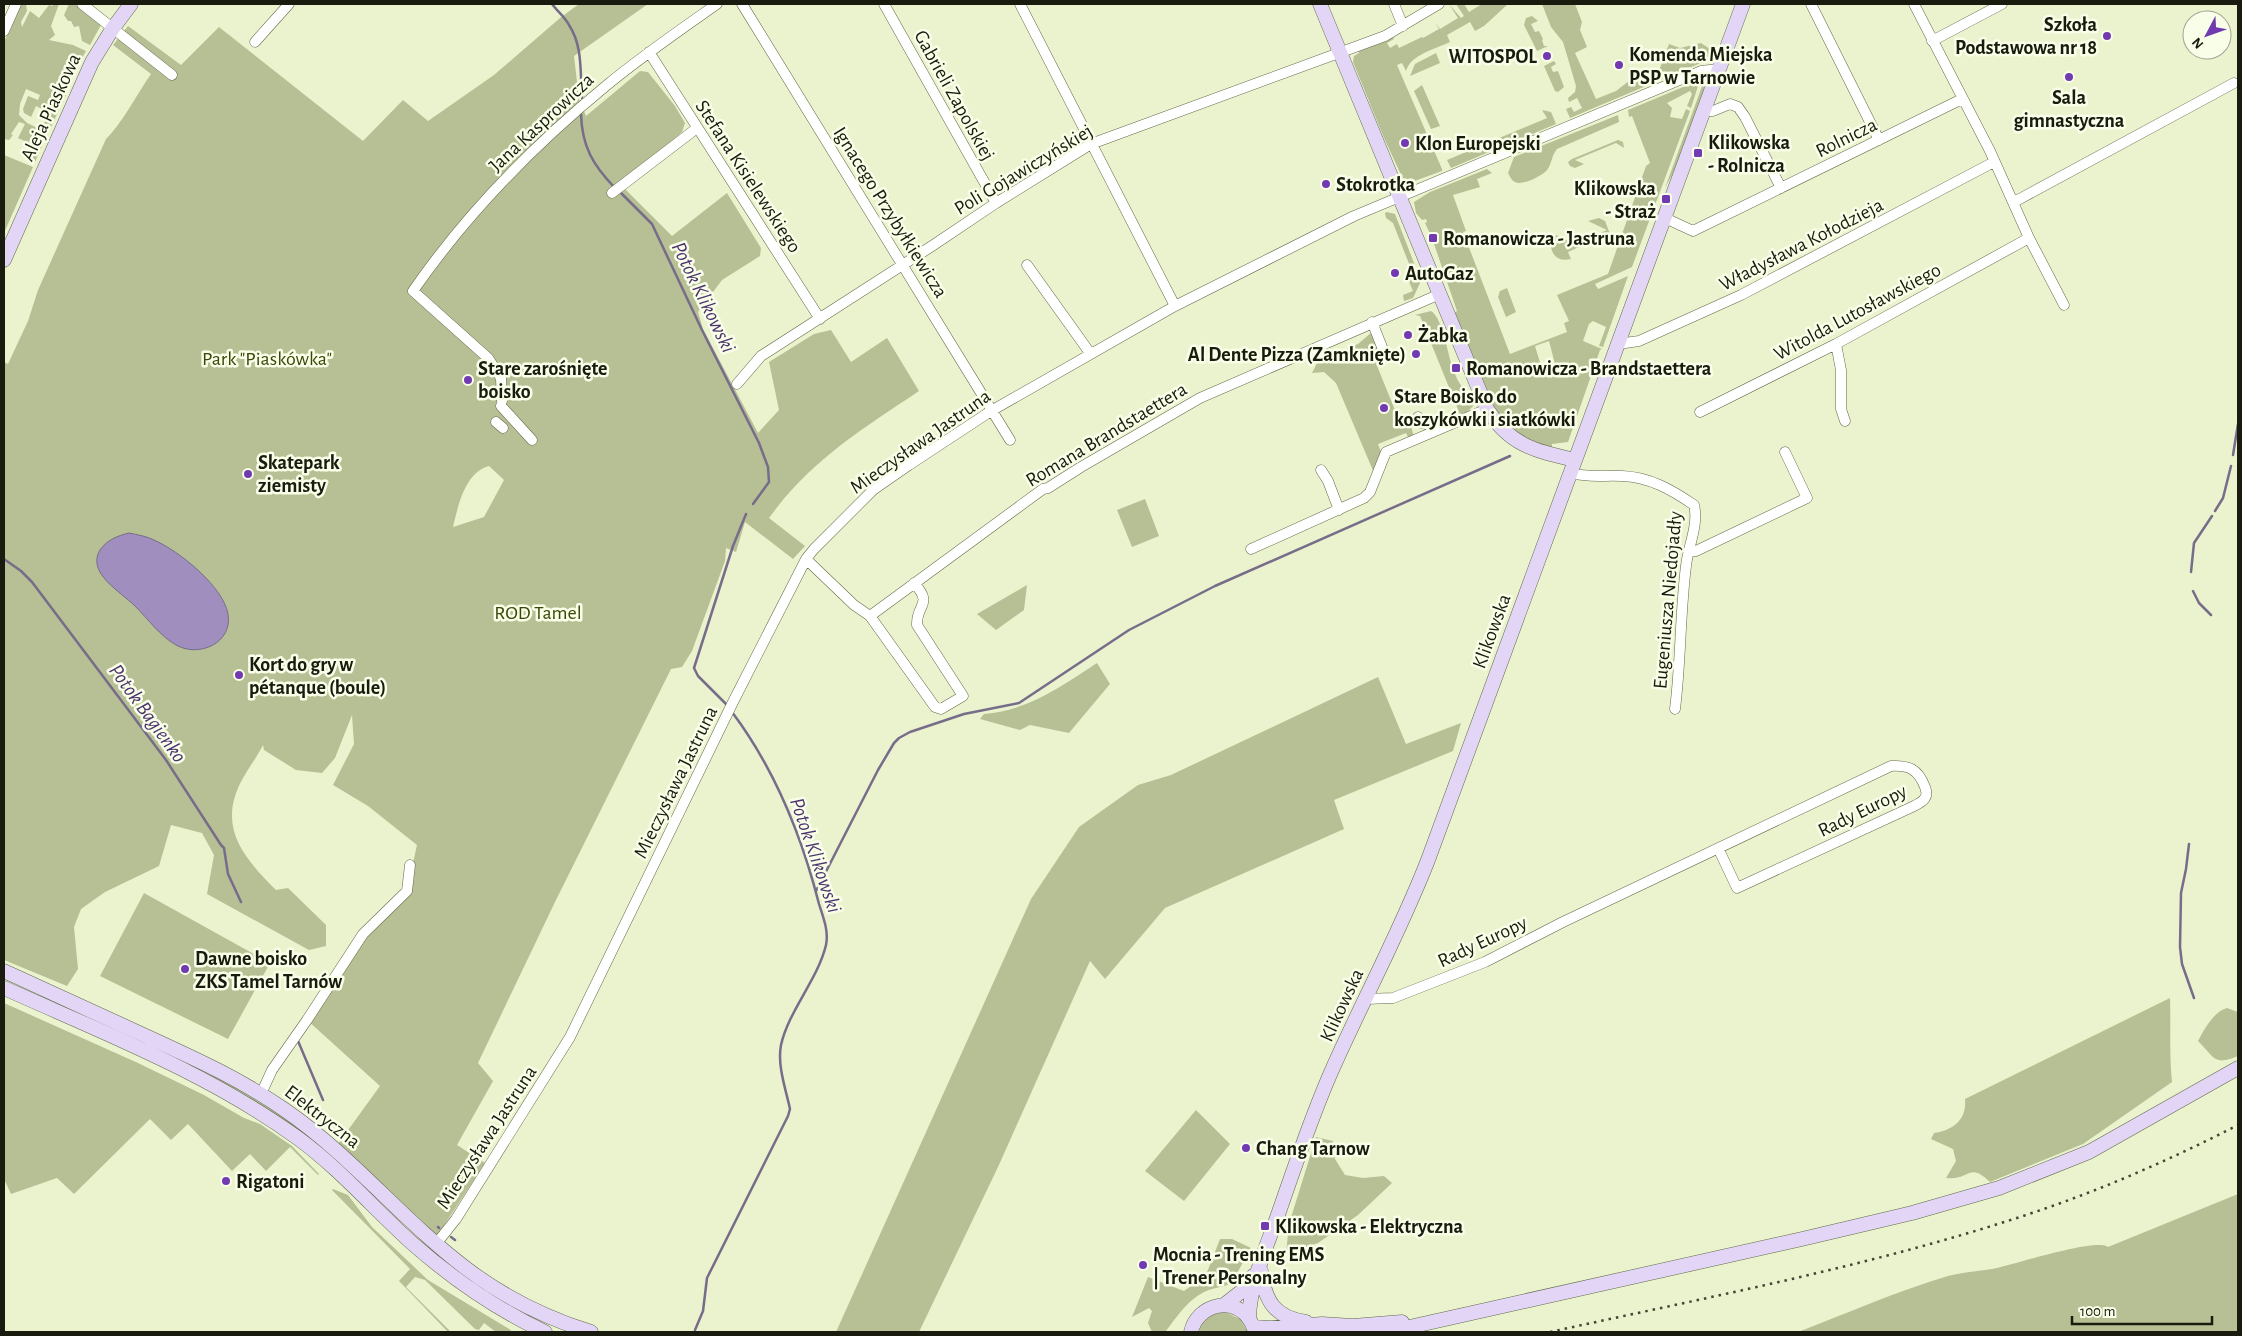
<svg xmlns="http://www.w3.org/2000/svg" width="2242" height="1336" font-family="'Alegreya Sans',sans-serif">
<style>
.green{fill:#b6c094;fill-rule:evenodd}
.water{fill:#a08fbe;stroke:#776c89}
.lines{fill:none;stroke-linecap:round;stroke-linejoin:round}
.stream{stroke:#776c89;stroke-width:2.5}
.street-casing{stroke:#616949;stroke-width:11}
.secondary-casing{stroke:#616949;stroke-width:15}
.street{stroke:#fff;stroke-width:10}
.secondary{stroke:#e2d5f6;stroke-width:14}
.rail{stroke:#424634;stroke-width:2.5;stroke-dasharray:2.5 5;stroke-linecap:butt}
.poi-dot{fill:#713ab1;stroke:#f9fee8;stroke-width:2}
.labels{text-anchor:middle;stroke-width:5;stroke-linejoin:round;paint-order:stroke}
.poi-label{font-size:20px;font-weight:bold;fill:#181b0e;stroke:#f9fee8;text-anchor:start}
.street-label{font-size:20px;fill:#181b0e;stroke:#f9fee8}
.park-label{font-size:20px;fill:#3b4507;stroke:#f9fee8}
.water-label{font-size:21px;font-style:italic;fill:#4c336f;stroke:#f9fee8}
</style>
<rect width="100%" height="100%" fill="#eaf3ce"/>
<!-- green -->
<path class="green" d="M20,4h6l1,7 -6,11 1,5 8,-16 9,7 10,-13 3,1 2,-2h5l-8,22 4,9 -6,5 24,5 13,6 -15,26 -5,18 -15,32 -7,-3 4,-12 -12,-6 -5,11 -7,-4 -1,-4 5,-13 10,4 2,-5 -14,-6 -6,15 -1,11 8,8 21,10 -13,29 -7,-4 5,-13 -15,-7 7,-14 -6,-2 -8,12 2,1 -4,5 -5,-1v-98l8,-14 -1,-3z
M69,4h6l26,21 -11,20 -8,-4 -3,-15 -5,1 -3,-6h-3l-4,-6z
M579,4h69l-74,52 5,43 7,17 54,-45 8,1 27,34 10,17 -3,9 -62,52 52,52 55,-43 34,55 -1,8 -38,24 -24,32 5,17 55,104 21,-23 -10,-48 45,-28 17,-4 20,32 36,-24 32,53c-58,39 -108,69 -150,127l36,28 -12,13 -48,-37 -9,30 -10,-4 -1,13 -33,90 -10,16 -11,2 -116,233 -77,161 15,18 -36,64 28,18 -48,73 -99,-92 42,-58 -73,-66 54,-86 46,-44 10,-45 -49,-39 -35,-21 21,-41 -2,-29 -17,43 -13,15 -26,-3 -32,-20 -1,-5c-6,12 -14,22 -20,33 -27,48 0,79 33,112l12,-2 38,37v21l-17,4 -102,-56 7,-39 -12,-22 -31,-8 -12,41 -54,26 -24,17 -7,18 4,42 -11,17 -63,-26v-598l4,2 20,-43 10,-31 68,-151c17,-17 31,-45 45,-65l-38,-29 15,-19 53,39 38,-38 144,114 40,-41 25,21 66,-46 66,-57zM489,466l15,14 -20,37 -31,10c5,-21 12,-55 36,-61z
M1449,4l12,14 3,-2 -8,-12h8l5,8 13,-8h26l-24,22 -9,5 -5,-9 -23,13 3,7c-14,7 -39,12 -44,29l-4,-8 -5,2 45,104v2l-33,12 -6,-4 -19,-41 -31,-76 1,-6 5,-3v-2l34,-14 1,2 -7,4 3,5 7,-4 2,4 23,-11 1,1 16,-9 -4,-7 5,7 18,-11z
M1542,4h33l7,18 -2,8 7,17 -12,6 21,46 20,-8 26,-20 15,5 12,-32 11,4 21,-5 9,6 1,4 -8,9 -133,56 -4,-9 5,-2 3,5 8,-4 -5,-10 -8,4 -1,-4 7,-6 1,-6 -13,-44 -12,-15z
M1532,16l6,5 -7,3 4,8 4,-1 4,8 -1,1 2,6h4l-11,5 -13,-26 2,-7z
M1436,53l4,10 -30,13 5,-12z
M1554,61l2,3 -5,3 2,5 5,-1 6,16 -6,5 -3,-1 -11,-25z
M1705,78l3,4 -31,84 -12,22z
M1700,80l-9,28 -4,-2 5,-12 -2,-3 -23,12 5,5 -2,9 12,2 4,-10 4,2 -58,156 -37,17 3,5 30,-13 -25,71 -4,-1 7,-19 -13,-6 -4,3 -6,17 19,8 -2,1 -32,92 -16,2v5l-33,-12 -25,-26 -40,-98 3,-2 -24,-70 2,-1 -2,-5 -2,1 -6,-13 2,-1 -1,-3 -4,1 -6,-7 -2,-11 16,-10 57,-23 5,4 -15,6 3,8 -27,8 13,36 -3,1 47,122 57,-22 -3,-9 5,-2 -12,-26 51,-21 38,-108 4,-3 -18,-47 -3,1 -1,-7zM1549,341l7,27 -13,4 -8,-26z
M1422,85l18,41 -9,3 -17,-38z
M1542,110l9,2 5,12 -105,44 -4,-8 100,-42z
M1618,115l1,7 -62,27c-6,7 -5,15 -10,21 -5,6 -25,16 -32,12 -4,-2 -5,-6 -7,-9l6,-16z
M1618,140l5,2 1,6 -8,-5 -41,17 9,4 -9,4 -5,-2 -2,-4 4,-3z
M4,155l29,12 -29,66z
M1387,212l8,2 26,67 -8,17 -9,3 -1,-6 10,-4 -6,-14 6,-3 -20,-51 -7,-5 -1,-5z
M1599,218l6,3 5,13 -5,9 -4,3 -4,-7 -29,13 3,7c-12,3 -20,-3 -20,-15l5,-9 19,9 32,-14 -19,-9z
M1507,288l9,24 -10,5 -8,-20 2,-6z
M1431,311c13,8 17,49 24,63 4,11 13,20 18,32l-7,7 -10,3 -1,-2 4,-2 -39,-96 -5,-1z
M1372,332l9,21 -8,3 26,64 2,5 9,-2 4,14 -5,2 -3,-6 -28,11 4,11 -8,18 -38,-90 -12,-11 -12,1 6,-12 40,-17z
M1145,499l14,37 -27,11 -15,-37z
M1027,585l-3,25 -28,20 -19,-16z
M1097,663l13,21 -41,49 -39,-8 -10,5 -40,-11 4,-5c45,-4 76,-27 113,-51z
M1378,677l28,67 55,-21 -8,28 -119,49 10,29 -179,79 -60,71 -15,-18 -92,206 -79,165h-83l195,-433 48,-72 59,-42 33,-10z
M144,893l126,70 -42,76 -128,-63z
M2170,998c1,28 -1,56 2,84l-89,62 -93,38c-22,-21 -20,-1 -44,-4l10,-17 -3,-12 -22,-10 3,-6c20,-3 33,-14 31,-34z
M4,1003l134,60 66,32 40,23 16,6 32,22 27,28 -1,1 -28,-28 -24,24 -16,-17 -18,17 -44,-47 -17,16 -21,-21 -76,75 -17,-16 -46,16 -7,-15z
M2227,1008l11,4v44c-24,10 -23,2 -40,-15 6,-11 15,-29 29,-33z
M122,1030l130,65 75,53 -4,5 -203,-118z
M1196,1110l34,34 -46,57 -39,-30z
M1316,1137l17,4 2,18 10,16 18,3 21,-2 8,7 -34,32 -40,28 -32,11 3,-30z
M333,1189l15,6 24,32 56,53 83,50 -1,2h-14l-12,-9 -5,7 -4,-1 -50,-49 -10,-3 -9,10 45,45h-3l-49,-51 11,-12 -78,-79z
M2238,1194v138h-440c50,-19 99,-41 150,-56 16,-4 33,-5 49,-8 19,-4 99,-30 111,-21z
M1220,1239h12l19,9 -20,36c-6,2 -12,3 -19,5 -21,6 -33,25 -46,42l-14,1 -4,-9 4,-12 -3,-3 -17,9 16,-40 36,14 22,-16z
M1225,1312l15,7 8,13h-49c4,-12 13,-19 26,-20z"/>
<!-- water -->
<path class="water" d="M129,533c9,2 17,3 25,7 25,11 69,46 74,74 5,29 -29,44 -52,31 -16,-9 -28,-26 -41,-39 -14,-14 -49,-33 -35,-56 7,-10 17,-14 29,-17z"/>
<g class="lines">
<!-- stream -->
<path class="stream" d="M552,4c5,7 13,13 17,21 14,21 11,48 13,73
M581,114c1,33 12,51 34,74
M619,191l33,33 50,106 57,113 9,24 1,15 -16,22
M2233,455l5,-31
M2215,511l8,-13 8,-32
M4,559l17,12 11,11 134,178 55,85 3,3 4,26 13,28
M2191,572l3,-29 18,-27
M2193,591l6,12 12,12
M727,705l-29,-29 -4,-8 39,-122 13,-32
M2189,844l-3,25 -5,24 -1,54 2,17 12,34
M816,891l62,-121 16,-27 5,-5 11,-6 54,-18 55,-11 110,-73 86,-44 295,-130
M298,1041l25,59
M438,1227l1,1
M451,1237l4,3
M695,1330l8,-19 4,-33 81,-162 2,-7c-4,-19 -13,-44 -9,-64 8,-35 37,-66 45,-100 3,-14 -3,-28 -7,-41 -17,-67 -45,-136 -87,-192"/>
<defs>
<path id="street" d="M82,4l90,71
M742,4l268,436
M884,4l112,199
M1020,4l155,302
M1394,4l9,22
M1811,4l68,136
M1914,4l76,147 39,87 35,67
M4,31l12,-27
M1932,41l70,-37
M255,42l34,-38
M649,52l171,267
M1704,111h9l17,-7 8,3 7,10 36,71
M612,193l85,-65
M2014,202l220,-119
M1665,218l28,13 269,-132
M1027,265l63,88
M1372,322l12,30
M1618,344l21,-3 102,-46 253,-133
M1836,344l5,26v39l4,12
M737,384l24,-28 171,-110 64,-43 95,-59 294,-108 54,-32
M502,401l-1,-23 -13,-20 -75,-67c54,-78 121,-146 194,-206 35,-29 73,-55 110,-81
M501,406l31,34
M1700,412l136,-68 193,-106
M1418,417l3,6 21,5
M496,422l7,6
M1321,470l7,11 11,29
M1571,473c17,5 33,2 51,3 28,1 50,14 72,29 5,20 -6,41 -8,61 -6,47 -5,96 -11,143
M1251,549l113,-51 6,-6 16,-40 101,-43
M1689,551h7l111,-53 -22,-46
M806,559l48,46 16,11 65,91 6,2 22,-13 -46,-71c-1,-21 17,-20 -3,-42
M870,616l173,-127 5,-1 33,-21 119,-69 240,-104
M1365,999l28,-1 92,-36 78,-40 328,-156c18,-1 27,3 34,21 1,4 3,7 0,11 -2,4 -9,7 -13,9l-175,81 -19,-40
M261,1094l11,-24 35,-50 56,-86 44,-43 3,-26
M436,1244l20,-25 114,-182 163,-335 73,-143 8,-10 59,-59 36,-25 82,-54 184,-105 179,-90 347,-145 18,-2"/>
<path id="secondary" d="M1320,4l167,405c23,37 49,42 88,51
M4,260l88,-198 21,-34 18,-24
M4,971c48,22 96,44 144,66 48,22 94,43 137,73 67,46 117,110 182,159 37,28 79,49 124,63
M4,988c100,45 206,86 295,151 42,31 76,71 114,105 41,36 83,65 132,88
M1261,1271c4,30 13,46 45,51
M1224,1305l18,-14 11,-15
M1249,1318c1,-37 19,-74 31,-109 16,-46 32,-94 52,-139 31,-70 68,-138 96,-210l315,-856
M1253,1327l19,1 50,-4 31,2 49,-4
M1191,1332c6,-28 45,-38 60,-10
M1387,1332l415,-93 110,-26 87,-25 90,-36 149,-84"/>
</defs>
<!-- street casing -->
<use href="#street" class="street-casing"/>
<!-- secondary casing -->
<use href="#secondary" class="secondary-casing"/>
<!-- street -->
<use href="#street" class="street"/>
<!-- secondary -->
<use href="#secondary" class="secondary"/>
<!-- rail -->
<path class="rail" d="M1550,1332c159,-35 321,-66 476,-117 73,-24 144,-55 212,-90"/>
</g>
<!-- markers -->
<g class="poi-dot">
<circle cx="2107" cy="36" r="5"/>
<circle cx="1547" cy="56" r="5"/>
<circle cx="1619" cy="65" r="5"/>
<circle cx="2069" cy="77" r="5"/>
<circle cx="1405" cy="143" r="5"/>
<rect x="1693" y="148" width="10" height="10" rx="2.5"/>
<circle cx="1326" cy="184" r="5"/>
<rect x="1661" y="194" width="10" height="10" rx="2.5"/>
<rect x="1428" y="233" width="10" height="10" rx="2.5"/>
<circle cx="1395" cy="273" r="5"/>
<circle cx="1408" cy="335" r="5"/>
<circle cx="1416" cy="354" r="5"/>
<rect x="1451" y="363" width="10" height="10" rx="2.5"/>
<circle cx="468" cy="380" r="5"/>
<circle cx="1384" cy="408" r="5"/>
<circle cx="248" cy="474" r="5"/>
<circle cx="239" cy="675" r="5"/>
<circle cx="185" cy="969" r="5"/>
<circle cx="1246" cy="1148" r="5"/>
<circle cx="226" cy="1181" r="5"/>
<rect x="1260" y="1221" width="10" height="10" rx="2.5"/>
<circle cx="1143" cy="1265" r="5"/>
</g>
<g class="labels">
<!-- poi labels -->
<g class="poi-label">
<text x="2097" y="31" text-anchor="end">Szkoła<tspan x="2097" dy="23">Podstawowa nr 18</tspan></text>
<text x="1629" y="61">Komenda Miejska<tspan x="1629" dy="23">PSP w Tarnowie</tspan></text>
<text x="1537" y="63" text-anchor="end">WITOSPOL</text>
<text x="2069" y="104" text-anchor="middle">Sala<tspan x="2069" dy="23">gimnastyczna</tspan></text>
<text x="1708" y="149">Klikowska<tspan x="1708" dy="23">- Rolnicza</tspan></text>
<text x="1415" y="150">Klon Europejski</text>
<text x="1336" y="191">Stokrotka</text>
<text x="1656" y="195" text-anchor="end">Klikowska<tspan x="1656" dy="23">- Straż</tspan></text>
<text x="1443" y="245">Romanowicza - Jastruna</text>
<text x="1405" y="280">AutoGaz</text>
<text x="1418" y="342">Żabka</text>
<text x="1406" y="361" text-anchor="end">Al Dente Pizza (Zamknięte)</text>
<text x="478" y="375">Stare zarośnięte<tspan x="478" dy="23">boisko</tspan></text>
<text x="1466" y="375">Romanowicza - Brandstaettera</text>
<text x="1394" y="403">Stare Boisko do<tspan x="1394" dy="23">koszykówki i siatkówki</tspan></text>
<text x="258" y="469">Skatepark<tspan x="258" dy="23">ziemisty</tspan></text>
<text x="249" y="671">Kort do gry w<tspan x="249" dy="23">pétanque (boule)</tspan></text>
<text x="195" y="965">Dawne boisko<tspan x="195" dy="23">ZKS Tamel Tarnów</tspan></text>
<text x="1256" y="1155">Chang Tarnow</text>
<text x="236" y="1188">Rigatoni</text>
<text x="1275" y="1233">Klikowska - Elektryczna</text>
<text x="1153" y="1261">Mocnia - Trening EMS<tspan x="1153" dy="23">| Trener Personalny</tspan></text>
</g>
<!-- street labels -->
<g class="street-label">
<text transform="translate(955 95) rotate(61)" y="7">Gabrieli Zapolskiej</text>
<text transform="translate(50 107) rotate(-65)" y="7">Aleja Piaskowa</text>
<text transform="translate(541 122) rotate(-43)" y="7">Jana Kasprowicza</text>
<text transform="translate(1846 137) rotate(-26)" y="7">Rolnicza</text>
<text transform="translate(1023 169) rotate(-31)" y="7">Poli Gojawiczyńskiej</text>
<text transform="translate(749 176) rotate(57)" y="7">Stefana Kisielewskiego</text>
<text transform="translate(891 212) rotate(58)" y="7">Ignacego Przybyłkiewicza</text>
<text transform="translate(1801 244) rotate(-27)" y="7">Władysława Kołodzieja</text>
<text transform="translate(1857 311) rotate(-28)" y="7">Witolda Lutosławskiego</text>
<text transform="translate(1106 434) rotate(-31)" y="7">Romana Brandstaettera</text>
<text transform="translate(920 441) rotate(-35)" y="7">Mieczysława Jastruna</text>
<text transform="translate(1667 600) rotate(-85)" y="7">Eugeniusza Niedojadły</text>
<text transform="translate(1491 631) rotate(-70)" y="7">Klikowska</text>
<text transform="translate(675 782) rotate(-64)" y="7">Mieczysława Jastruna</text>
<text transform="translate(1862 810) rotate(-26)" y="7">Rady Europy</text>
<text transform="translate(1482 941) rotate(-25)" y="7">Rady Europy</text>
<text transform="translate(1341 1005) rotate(-65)" y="7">Klikowska</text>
<text transform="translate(323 1116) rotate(38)" y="7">Elektryczna</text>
<text transform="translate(486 1137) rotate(-57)" y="7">Mieczysława Jastruna</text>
</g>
<!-- park labels -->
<g class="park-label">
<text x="267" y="365">Park "Piaskówka"</text>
<text x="538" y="619">ROD Tamel</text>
</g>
<!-- water labels -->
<g class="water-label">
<text transform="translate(704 297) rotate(64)" y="7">Potok Klikowski</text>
<text transform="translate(148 713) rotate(54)" y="7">Potok Bagienko</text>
<text transform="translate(816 855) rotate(71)" y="7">Potok Klikowski</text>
</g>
</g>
<!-- border -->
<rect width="2242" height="1336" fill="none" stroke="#181b0e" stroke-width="10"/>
<!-- north arrow -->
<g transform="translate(2207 35) rotate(229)"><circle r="24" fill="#f9fee8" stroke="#9fa391"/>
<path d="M0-4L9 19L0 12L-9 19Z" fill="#713ab1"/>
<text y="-8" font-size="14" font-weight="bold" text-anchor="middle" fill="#181b0e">N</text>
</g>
<!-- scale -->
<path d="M2072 1316v8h140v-8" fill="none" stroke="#181b0e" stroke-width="2.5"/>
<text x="2080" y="1316" font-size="15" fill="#181b0e" stroke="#f9fee8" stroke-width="4" paint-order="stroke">100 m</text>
</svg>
